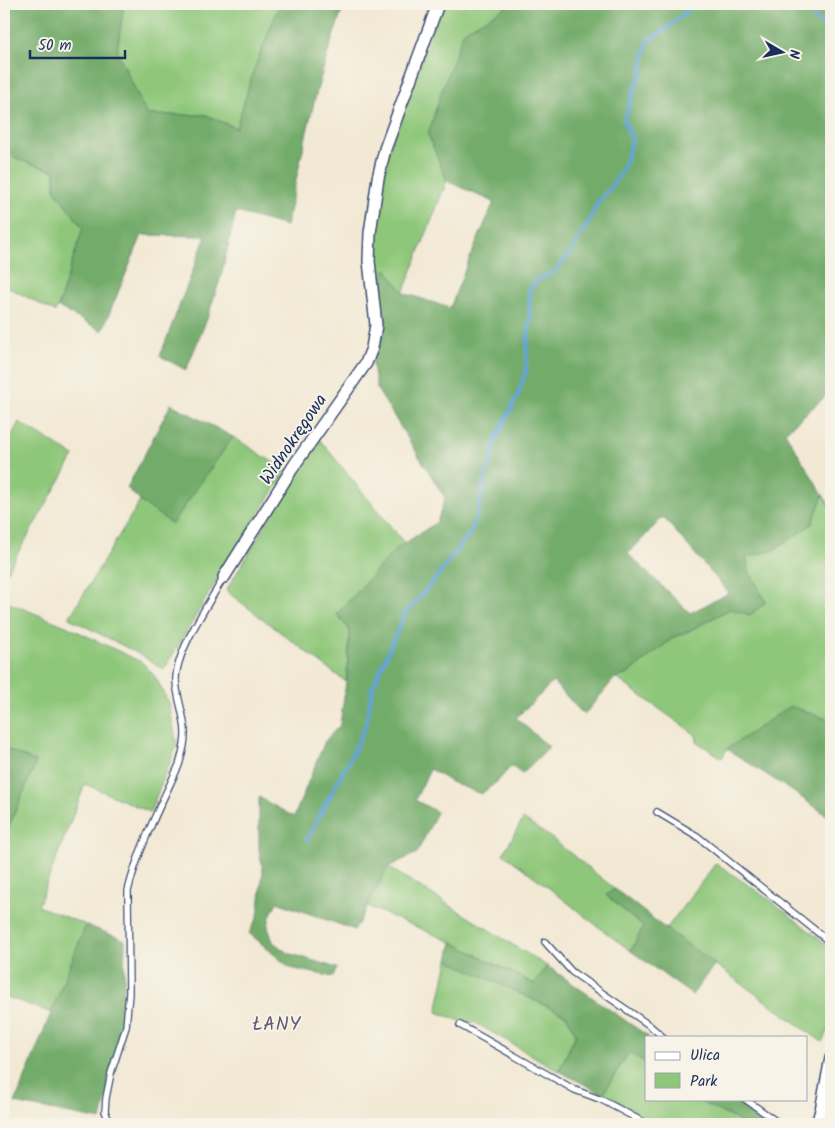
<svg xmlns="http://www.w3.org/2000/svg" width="835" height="1128" font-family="Kalam,sans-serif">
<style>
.green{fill:#8fc77a;stroke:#557b6c}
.forest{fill:#73ac6a;stroke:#476e64;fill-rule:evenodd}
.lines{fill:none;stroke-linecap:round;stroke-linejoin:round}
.stream{stroke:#63a4d7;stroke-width:4}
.service-casing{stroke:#3b4b70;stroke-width:8}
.minor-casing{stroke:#3b4b70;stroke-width:14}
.service{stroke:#fff;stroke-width:5.5}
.minor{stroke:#fff;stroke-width:11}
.labels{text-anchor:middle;stroke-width:4;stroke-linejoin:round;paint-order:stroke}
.street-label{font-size:18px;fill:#1b2f5e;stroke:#f7f3e8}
.neighbourhood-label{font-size:19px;letter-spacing:1px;fill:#635a75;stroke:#f7f3e8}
</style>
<rect width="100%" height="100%" fill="#f7f3e8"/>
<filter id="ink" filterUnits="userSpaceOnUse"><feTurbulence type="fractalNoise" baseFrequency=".02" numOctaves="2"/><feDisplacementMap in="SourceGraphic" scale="10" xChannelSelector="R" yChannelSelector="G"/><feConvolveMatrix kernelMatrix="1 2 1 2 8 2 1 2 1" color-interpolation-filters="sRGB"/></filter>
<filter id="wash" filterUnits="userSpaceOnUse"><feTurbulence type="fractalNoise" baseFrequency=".0096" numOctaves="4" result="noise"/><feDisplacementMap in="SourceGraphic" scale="20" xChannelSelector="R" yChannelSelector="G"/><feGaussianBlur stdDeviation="1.12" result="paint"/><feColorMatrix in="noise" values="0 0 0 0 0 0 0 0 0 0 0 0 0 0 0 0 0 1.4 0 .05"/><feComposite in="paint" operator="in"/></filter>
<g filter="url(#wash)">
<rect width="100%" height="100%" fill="#f2e9d4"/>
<!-- green -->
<path class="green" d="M124,4h156l-24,60 -20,64 -30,-13h-59l-30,-64z
M441,4h66l-79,130 19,47 -44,112 -27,4 -3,-54 13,-85z
M4,150l15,10 36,11v19l28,38 -25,79 -3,5 -51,-27z
M19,422l55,34 -70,121v-128z
M233,437l54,34 -59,90 -64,109 -21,-14 -74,-38 71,-117 32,22z
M319,439l86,105 -9,5 -59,65 13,17 -4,51 -120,-91 43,-72z
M823,495l8,12v216l-4,-4 -37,-12 -63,42 -5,9 -25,-16 -1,-7 -80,-57 12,-4 46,-37 15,-6 41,-22 36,-7 -17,-31 -3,-15 26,-5 40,-27z
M4,601l62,25 77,37 13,15 13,25 8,42 -27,67 -65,-28 -47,122 48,19 -34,88 -48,-17v-158l32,-76 -32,-14z
M523,819l27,18 65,52 -9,6 37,32 -12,24c-44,-31 -84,-67 -128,-97z
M716,863l54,37 61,48v76l-9,18 -156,-113z
M388,867l159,99 -12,18 -83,-42 -85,-36z
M448,960l118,55 10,19 -17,37 -85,-49 -6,2 -31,-12z
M629,1052l17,11v36h49l50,25h-91l-51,-30z"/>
<!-- forest -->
<path class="forest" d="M4,4h120l-7,47 30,64h59l30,13 20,-64 24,-60h65c-28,71 -42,147 -59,222l-50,-14 -15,64 -14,43 -21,51 -26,-14 46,-120 -64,-1 -40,96 -44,-24 25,-79 -28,-38v-19l-36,-11 -15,-10z
M507,4h324v391l-5,1 -41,36 38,63 -11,29 -40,27 -26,6 3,14 17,31 -16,13 -20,-6 -41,22 -15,6 -46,37 -13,4 -31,37 -31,-33 -37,36 33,29 -27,27 -11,-8 -13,15 -17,13 -30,-12 -21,-13 -15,31 22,12 -20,41 -29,14 -33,63 -78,-28 -7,14 -2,11 5,15 15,11 49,15 -4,9 -43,-9 -41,-35 9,-16 5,-46 -4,-22v-52l35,20 31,-76 15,-16 7,-50 3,-44 -13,-17 59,-65 41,-27 8,-24 -68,-109 -6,-35 5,-57 10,-28 18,24 46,15 16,-41 28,-65 -47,-21 -19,-47 13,-41 23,-62 42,-24zM663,517l66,76 -39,20 -62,-59z
M171,404l62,33 -61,87 -32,-23 -13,-13z
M790,706l37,13 4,4v95l-39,-27 -65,-42z
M4,748l32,14 -32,76z
M615,889l51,40 49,35 -23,31 -61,-44 12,-24 -37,-32z
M86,925l39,15 -2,85 -22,95 -86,-17z
M452,942l82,42 13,-18 9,6 93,65h-3v26l-17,-11 -26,42 -44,-23 17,-37 -10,-19 -118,-55z
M695,1099h42l35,25h-27z"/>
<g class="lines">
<!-- stream -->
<path class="stream" d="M803,4l21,23 7,4
M307,839l47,-88 12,-27 6,-35 32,-74 32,-37 36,-48 9,-30 3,-20 7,-18 4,-21 23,-46 8,-24 1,-29 3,-20 -1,-31 8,-11 17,-8 15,-17 19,-32 11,-23 12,-12 13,-21 8,-28 -8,-18 10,-31 7,-15 6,-34 14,-8 30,-25 -1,-4"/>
</g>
</g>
<g filter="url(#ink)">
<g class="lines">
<defs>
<path id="service" d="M657,812l40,24 134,107
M545,942l27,30 77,53 14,12
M460,1025l115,65 27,10 45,24
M745,1099l35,25
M819,1121l12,-5
M110,1124l-5,-13 1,-13 5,-25 15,-46 3,-34 -1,-102c10,-42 33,-87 51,-126 4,-14 8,-28 5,-42 -2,-14 -7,-27 -8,-42 -1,-29 33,-78 48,-104"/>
<path id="minor" d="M224,577l71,-113 71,-101 6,-15 4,-23 -7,-64 1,-28 8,-55 7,-29 53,-145
M817,1124l4,-14 10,-52"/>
</defs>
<!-- service casing -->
<use href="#service" class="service-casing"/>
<!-- minor casing -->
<use href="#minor" class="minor-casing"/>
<!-- service -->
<use href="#service" class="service"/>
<!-- minor -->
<use href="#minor" class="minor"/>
</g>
</g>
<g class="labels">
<!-- street labels -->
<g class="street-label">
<text transform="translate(293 439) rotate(-56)" y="6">Widnokręgowa</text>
</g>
<!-- neighbourhood labels -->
<g class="neighbourhood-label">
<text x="277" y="1030">ŁANY</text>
</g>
</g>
<!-- margin -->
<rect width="835" height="1128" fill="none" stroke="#f7f3e8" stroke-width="20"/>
<!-- legend -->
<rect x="645" y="1036" width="162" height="65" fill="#f7f3e8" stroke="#9fa5b1"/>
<rect x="655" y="1052" width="25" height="8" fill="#ffffff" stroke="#9fa5b1"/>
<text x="690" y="1060" font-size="15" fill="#1b2f5e">Ulica</text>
<rect x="655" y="1073" width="25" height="15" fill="#8fc77a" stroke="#9fa5b1"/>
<text x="690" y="1086" font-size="15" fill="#1b2f5e">Park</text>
<!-- north arrow -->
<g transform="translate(782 52) rotate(99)" stroke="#f7f3e8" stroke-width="4" paint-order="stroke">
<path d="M0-4L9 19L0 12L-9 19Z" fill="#1b2f5e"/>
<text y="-8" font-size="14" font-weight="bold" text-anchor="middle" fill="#1b2f5e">N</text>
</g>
<!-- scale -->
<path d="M30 50v8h95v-8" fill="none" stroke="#1b2f5e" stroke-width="2.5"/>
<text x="38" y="50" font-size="15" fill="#1b2f5e" stroke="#f7f3e8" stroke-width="4" paint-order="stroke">50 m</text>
</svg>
